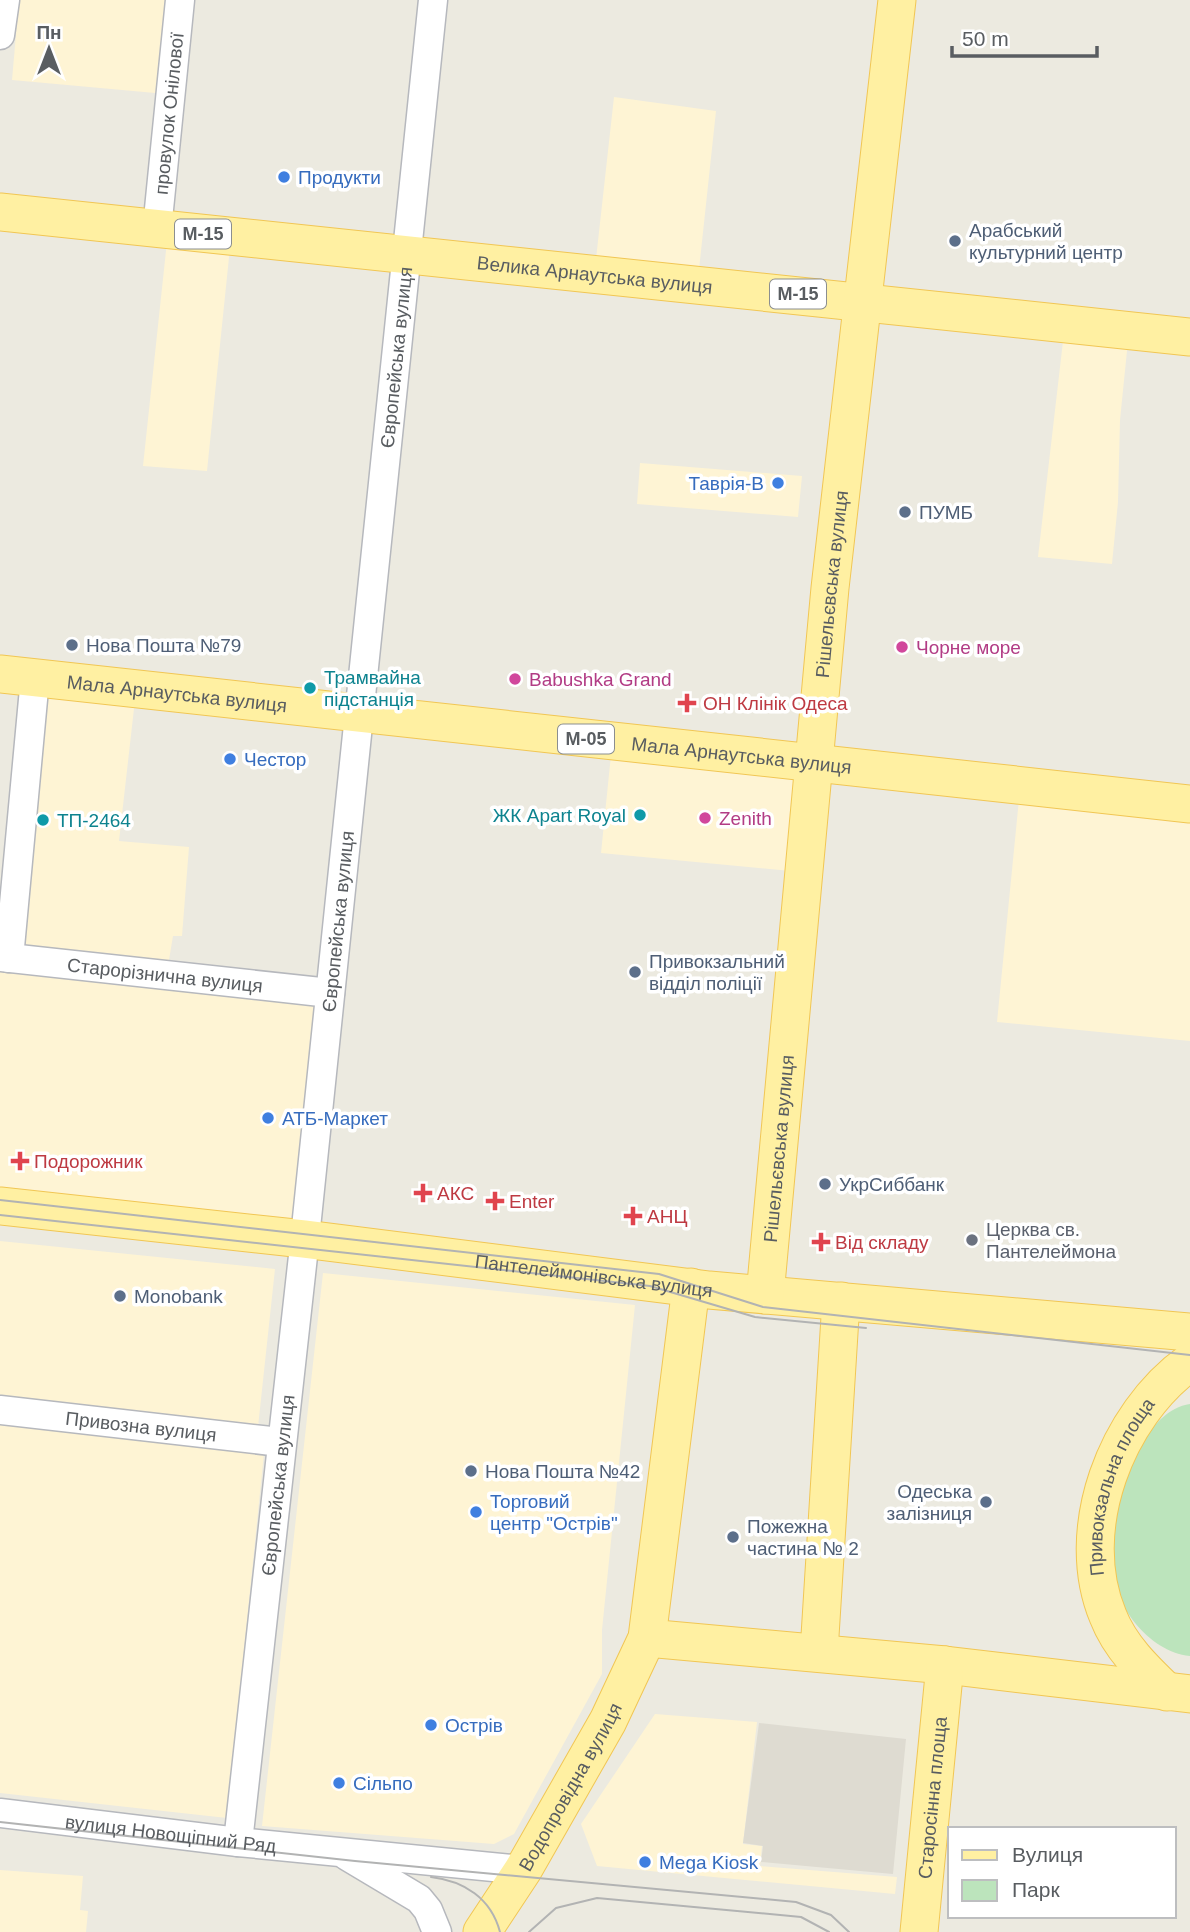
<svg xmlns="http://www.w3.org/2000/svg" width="1190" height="1932" font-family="Arial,sans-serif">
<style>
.commercial{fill:#fef4d4}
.education{fill:#dedbd1}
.green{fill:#bce4bc}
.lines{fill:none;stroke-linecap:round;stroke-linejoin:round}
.minor-casing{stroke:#b6b8bd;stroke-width:31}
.major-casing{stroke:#f1c654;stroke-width:39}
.minor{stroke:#fff;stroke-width:28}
.major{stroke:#fff0a2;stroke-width:37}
.tram{stroke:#b2b3b3;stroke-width:2}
.shop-dot{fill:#3f7fe0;stroke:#fff;stroke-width:2.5}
.service-dot{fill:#5c6f8a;stroke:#fff;stroke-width:2.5}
.hotel-dot{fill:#d1479c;stroke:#fff;stroke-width:2.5}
.culture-dot{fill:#0f9aa8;stroke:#fff;stroke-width:2.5}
.health-dot{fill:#e0444e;stroke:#fff;stroke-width:2.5}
.worship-dot{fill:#6b7280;stroke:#fff;stroke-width:2.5}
.labels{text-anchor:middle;stroke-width:7;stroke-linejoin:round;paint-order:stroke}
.shield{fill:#fff;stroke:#8b8e90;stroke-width:2}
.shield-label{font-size:18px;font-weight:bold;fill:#595d61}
.street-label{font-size:19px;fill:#595d61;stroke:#fff}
.shop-label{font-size:19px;fill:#366cbe;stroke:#fff;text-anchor:start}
.service-label{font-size:19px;fill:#4e5e75;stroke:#fff;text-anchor:start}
.hotel-label{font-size:19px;fill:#b23c85;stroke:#fff;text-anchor:start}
.culture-label{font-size:19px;fill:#0d838f;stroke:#fff;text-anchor:start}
.health-label{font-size:19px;fill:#be3a42;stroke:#fff;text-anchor:start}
.worship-label{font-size:19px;fill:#5b616d;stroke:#fff;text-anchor:start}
</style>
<rect width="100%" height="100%" fill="#eceae0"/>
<!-- commercial -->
<path class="commercial" d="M19,0h168l-10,95 -165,-15z
M614,97l102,14 -18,168 -103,-11z
M168,232l63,6 -24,233 -64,-5z
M1065,324l64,7 -9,89 -2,82 -6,62 -74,-7z
M640,463l162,13 -4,41 -161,-13z
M38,683l98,8 -17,150 70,6 -7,89h-9l-6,36 -156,-16z
M612,745l197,20 -8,107 -200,-19z
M1020,789l170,19v233l-193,-19z
M0,959l330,35 -28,244 -302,-34z
M0,1241l275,28 -17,158 -258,-31z
M323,1273l312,32 -33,325v44l-88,160 -20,10 -232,-18z
M0,1420l264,33 -37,365 -227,-25z
M655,1714l102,8 -14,122 19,2 -2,20 137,11 -2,17 -298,-28 -16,-42z
M0,1870l83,6 -3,34 8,1 -2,21h-86z"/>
<!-- education -->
<path class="education" d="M759,1723l147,16 -13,135 -132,-12 2,-16 -20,-3z"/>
<!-- green -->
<path class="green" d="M1190,1404v252c-42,-4 -79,-54 -79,-95 -1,-46 25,-149 79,-157z"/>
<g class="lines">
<defs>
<g id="minor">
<path d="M0,35l5,-35"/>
<path id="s1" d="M157,229l23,-229"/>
<path id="s2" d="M0,957l330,36"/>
<path d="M9,958l26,-280"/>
<path id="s3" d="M0,1410l280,32"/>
<path id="s4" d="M0,1813l238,29 285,28"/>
<path id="s5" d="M238,1842l66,-595 129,-1247"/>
<path d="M347,1856l72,43 9,11 9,22"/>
</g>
<g id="major">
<path id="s6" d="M0,212l1190,125"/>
<path id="s7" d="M0,674l1190,130"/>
<path id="s8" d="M0,1206l304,33 405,51 481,42"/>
<path id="s9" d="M765,1295l65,-707 67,-588"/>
<path d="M647,1638l298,27 245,29"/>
<path d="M819,1652l22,-351"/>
<path id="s10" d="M1167,1692c-23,-22 -47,-45 -59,-76 -36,-86 8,-201 82,-254"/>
<path id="s11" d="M482,1932l41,-62 85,-149 39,-83 44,-351"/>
<path id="s12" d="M919,1932l26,-267"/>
</g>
</defs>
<!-- minor casing -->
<use href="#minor" class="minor-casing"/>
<!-- major casing -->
<use href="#major" class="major-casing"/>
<!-- minor -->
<use href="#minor" class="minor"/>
<!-- major -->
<use href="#major" class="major"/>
<!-- tram -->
<path class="tram" d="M0,1200l659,74 104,33 427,48
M0,1215l650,71 105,31 111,11
M0,1822l355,39 441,41 35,13 18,17
M431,1877c33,4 60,21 69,55
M529,1932l27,-24 41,-10 204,19 28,15"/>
</g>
<!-- markers -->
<g class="shop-dot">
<circle cx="284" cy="177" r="7"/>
<circle cx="778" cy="483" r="7"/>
<circle cx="230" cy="759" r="7"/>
<circle cx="268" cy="1118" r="7"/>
<circle cx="476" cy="1512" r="7"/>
<circle cx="431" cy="1725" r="7"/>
<circle cx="339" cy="1783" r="7"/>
<circle cx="645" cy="1862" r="7"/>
</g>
<g class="service-dot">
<circle cx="955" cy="241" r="7"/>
<circle cx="905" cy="512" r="7"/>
<circle cx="72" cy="645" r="7"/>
<circle cx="635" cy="972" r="7"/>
<circle cx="825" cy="1184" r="7"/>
<circle cx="120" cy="1296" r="7"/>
<circle cx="471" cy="1471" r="7"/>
<circle cx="986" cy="1502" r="7"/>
<circle cx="733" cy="1537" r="7"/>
</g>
<g class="hotel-dot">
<circle cx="902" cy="647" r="7"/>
<circle cx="515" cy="679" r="7"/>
<circle cx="705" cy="818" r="7"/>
</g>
<g class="culture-dot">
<circle cx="310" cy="688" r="7"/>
<circle cx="640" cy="815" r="7"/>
<circle cx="43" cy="820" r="7"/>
</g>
<g class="health-dot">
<path d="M683.5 692.5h7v7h7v7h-7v7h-7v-7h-7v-7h7z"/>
<path d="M16.5 1150.5h7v7h7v7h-7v7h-7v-7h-7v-7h7z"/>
<path d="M419.5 1182.5h7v7h7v7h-7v7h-7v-7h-7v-7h7z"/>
<path d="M491.5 1190.5h7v7h7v7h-7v7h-7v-7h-7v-7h7z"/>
<path d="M629.5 1205.5h7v7h7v7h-7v7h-7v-7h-7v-7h7z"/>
<path d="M817.5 1231.5h7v7h7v7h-7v7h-7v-7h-7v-7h7z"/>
</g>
<circle class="worship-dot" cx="972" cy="1240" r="7"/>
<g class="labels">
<!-- shield labels -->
<g class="shield">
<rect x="175" y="219.5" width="56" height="29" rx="5"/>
<rect x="770" y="279.5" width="56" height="29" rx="5"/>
<rect x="558" y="724.5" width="56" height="29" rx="5"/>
</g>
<g class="shield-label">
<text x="203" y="240">М-15</text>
<text x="798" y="300">М-15</text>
<text x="586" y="745">М-05</text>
</g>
<!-- street labels -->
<g class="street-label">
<text dy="7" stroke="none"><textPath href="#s1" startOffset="116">провулок Онілової</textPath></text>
<text dy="7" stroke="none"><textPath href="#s6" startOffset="598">Велика Арнаутська вулиця</textPath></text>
<text dy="7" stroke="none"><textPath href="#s5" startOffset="1493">Європейська вулиця</textPath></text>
<text dy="7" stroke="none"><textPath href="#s9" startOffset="714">Рішельєвська вулиця</textPath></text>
<text dy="7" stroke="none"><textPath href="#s7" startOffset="178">Мала Арнаутська вулиця</textPath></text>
<text dy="7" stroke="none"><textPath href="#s7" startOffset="746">Мала Арнаутська вулиця</textPath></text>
<text dy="7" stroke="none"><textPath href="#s5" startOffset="926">Європейська вулиця</textPath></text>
<text dy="7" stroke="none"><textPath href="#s2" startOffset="166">Старорізнична вулиця</textPath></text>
<text dy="7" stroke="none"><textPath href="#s9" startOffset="147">Рішельєвська вулиця</textPath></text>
<text dy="7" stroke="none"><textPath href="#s8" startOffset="598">Пантелеймонівська вулиця</textPath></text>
<text dy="7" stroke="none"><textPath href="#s3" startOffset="142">Привозна вулиця</textPath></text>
<text dy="7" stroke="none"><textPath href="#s5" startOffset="359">Європейська вулиця</textPath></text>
<text dy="7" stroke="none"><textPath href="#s10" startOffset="233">Привокзальна площа</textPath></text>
<text dy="7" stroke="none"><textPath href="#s11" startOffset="170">Водопровідна вулиця</textPath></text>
<text dy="7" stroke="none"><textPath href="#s12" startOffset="135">Старосінна площа</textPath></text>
<text dy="7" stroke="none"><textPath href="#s4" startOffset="172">вулиця Новощіпний Ряд</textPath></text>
</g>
<!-- shop labels -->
<g class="shop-label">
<text x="298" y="184">Продукти</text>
<text x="764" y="490" text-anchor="end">Таврія-В</text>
<text x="244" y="766">Честор</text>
<text x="282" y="1125">АТБ-Маркет</text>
<text x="490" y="1508">Торговий<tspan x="490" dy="22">центр "Острів"</tspan></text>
<text x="445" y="1732">Острів</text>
<text x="353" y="1790">Сільпо</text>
<text x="659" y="1869">Mega Kiosk</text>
</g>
<!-- service labels -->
<g class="service-label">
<text x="969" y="237">Арабський<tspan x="969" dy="22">культурний центр</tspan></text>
<text x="919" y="519">ПУМБ</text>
<text x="86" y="652">Нова Пошта №79</text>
<text x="649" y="968">Привокзальний<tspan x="649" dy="22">відділ поліції</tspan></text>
<text x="839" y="1191">УкрСиббанк</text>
<text x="134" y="1303">Monobank</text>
<text x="485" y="1478">Нова Пошта №42</text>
<text x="972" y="1498" text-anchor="end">Одеська<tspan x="972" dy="22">залізниця</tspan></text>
<text x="747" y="1533">Пожежна<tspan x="747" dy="22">частина № 2</tspan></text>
</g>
<!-- hotel labels -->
<g class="hotel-label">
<text x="916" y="654">Чорне море</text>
<text x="529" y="686">Babushka Grand</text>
<text x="719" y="825">Zenith</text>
</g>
<!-- culture labels -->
<g class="culture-label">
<text x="324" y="684">Трамвайна<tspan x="324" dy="22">підстанція</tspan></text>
<text x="626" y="822" text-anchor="end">ЖК Apart Royal</text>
<text x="57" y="827">ТП-2464</text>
</g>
<!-- health labels -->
<g class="health-label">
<text x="703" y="710">ОН Клінік Одеса</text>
<text x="34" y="1168">Подорожник</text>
<text x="437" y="1200">АКС</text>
<text x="509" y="1208">Enter</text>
<text x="647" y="1223">АНЦ</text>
<text x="835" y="1249">Від складу</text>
</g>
<!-- worship labels -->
<g class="worship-label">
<text x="986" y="1236">Церква св.<tspan x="986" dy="22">Пантелеймона</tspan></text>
</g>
</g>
<!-- legend -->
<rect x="948" y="1827" width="228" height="91" fill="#ffffff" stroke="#bdbec0" stroke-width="2"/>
<rect x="962" y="1850" width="35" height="10" fill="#fff0a2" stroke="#bdbec0" stroke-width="2"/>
<text x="1012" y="1862" font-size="21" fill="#595d61">Вулиця</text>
<rect x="962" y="1880" width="35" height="21" fill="#bce4bc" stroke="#bdbec0" stroke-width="2"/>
<text x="1012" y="1897" font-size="21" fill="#595d61">Парк</text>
<!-- north arrow -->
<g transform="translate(49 49)" stroke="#ffffff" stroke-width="5" paint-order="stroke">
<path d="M0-5L12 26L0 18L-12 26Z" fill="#595d61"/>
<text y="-10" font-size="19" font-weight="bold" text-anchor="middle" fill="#595d61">Пн</text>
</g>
<!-- scale -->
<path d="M952 46v10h145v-10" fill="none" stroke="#595d61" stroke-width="3.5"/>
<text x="962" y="46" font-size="21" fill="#595d61" stroke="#ffffff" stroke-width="5" paint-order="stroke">50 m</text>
</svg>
